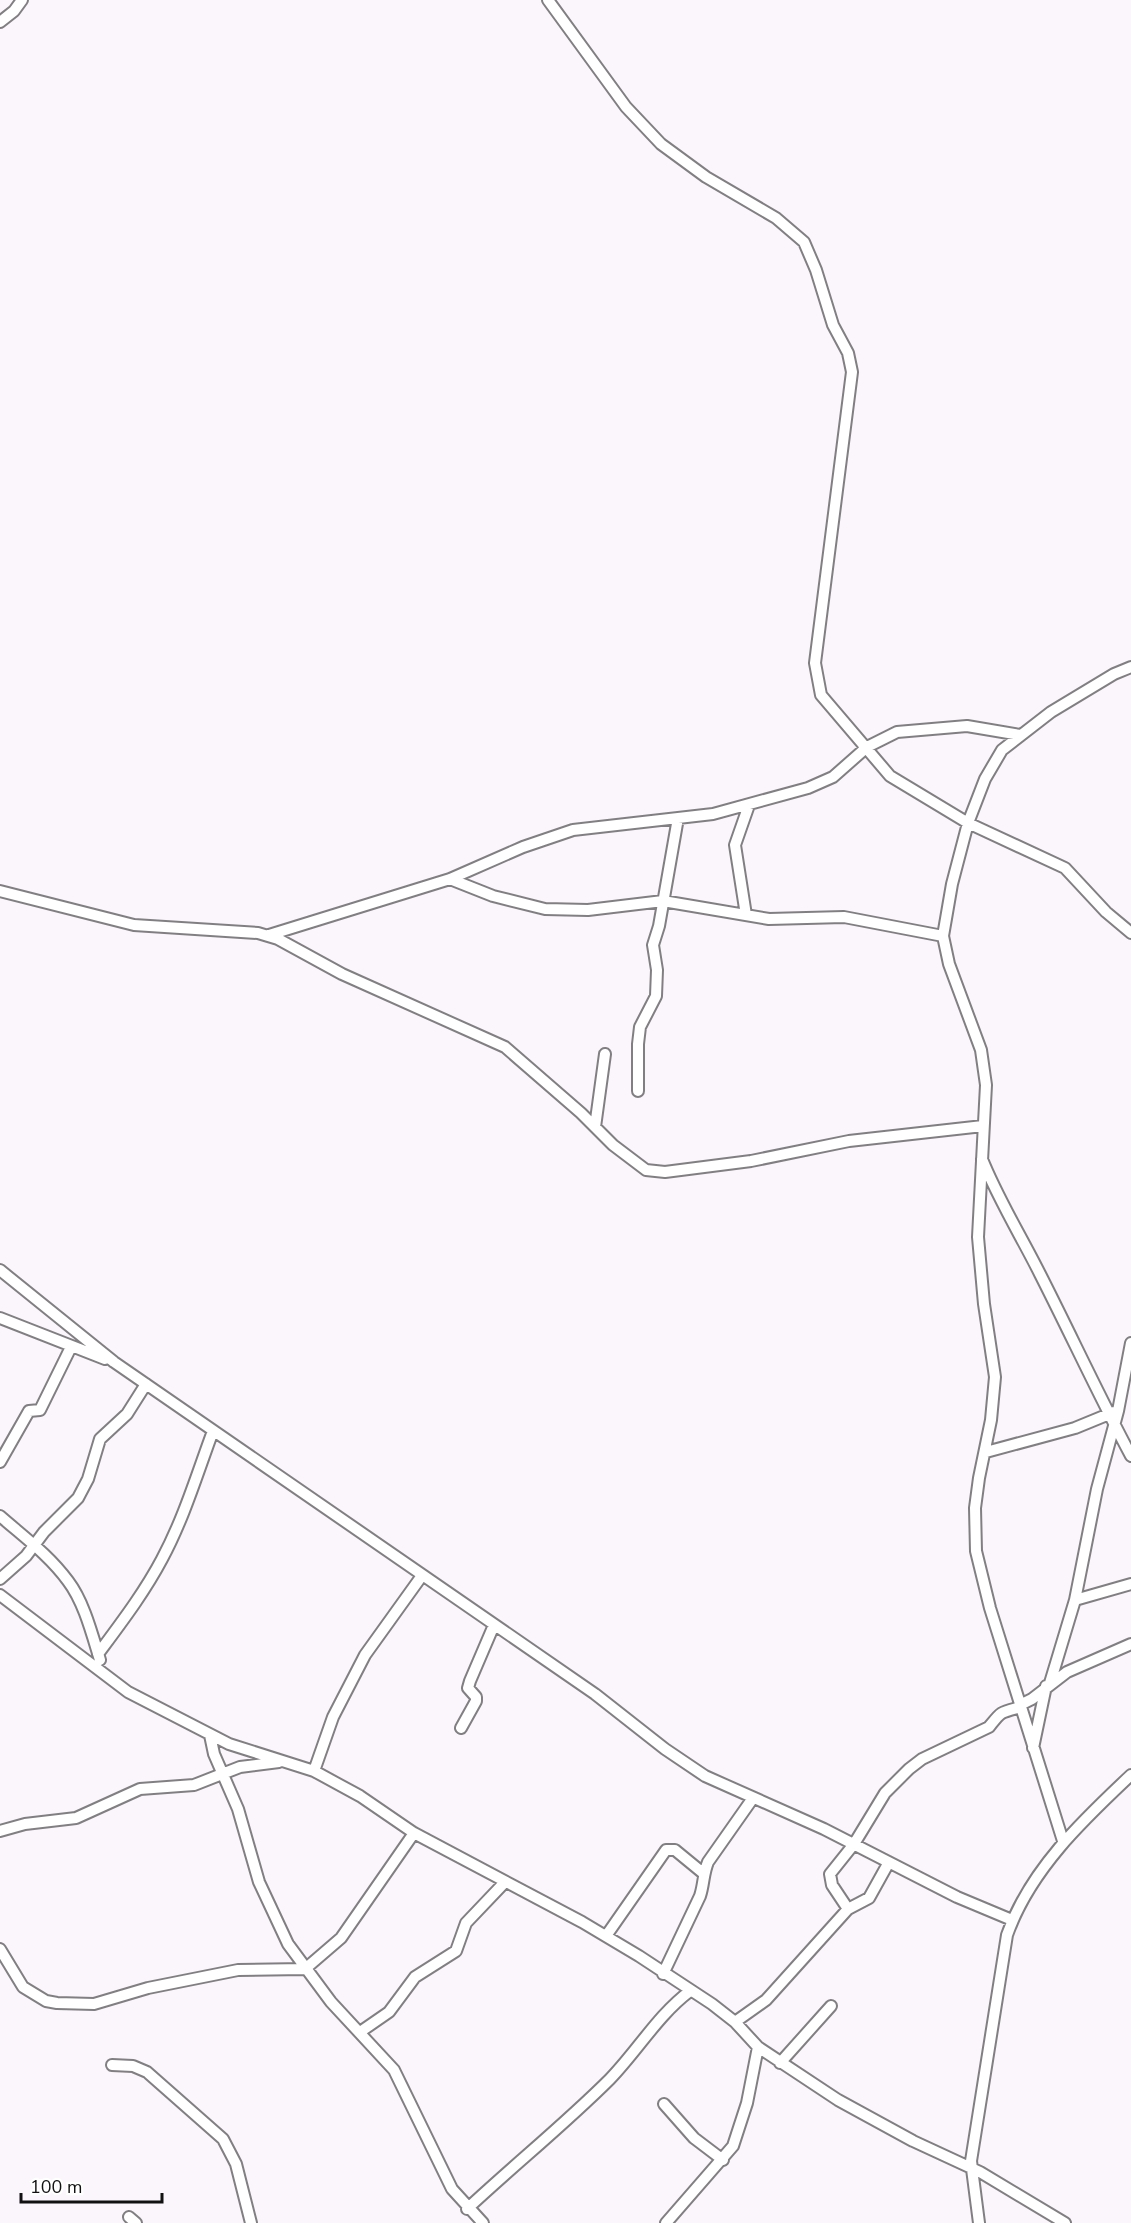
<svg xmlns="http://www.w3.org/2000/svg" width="1131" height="2223" font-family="'Nunito Sans',sans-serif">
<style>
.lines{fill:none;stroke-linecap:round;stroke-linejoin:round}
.minor-casing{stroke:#827f83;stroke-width:14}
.minor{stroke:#fff;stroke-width:10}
</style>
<rect width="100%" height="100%" fill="#faf6fb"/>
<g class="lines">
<defs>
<path id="minor" d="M548,0l78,107 35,37 45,33 70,41 28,24 12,28 17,55 15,28 4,19 -37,291 6,32 69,81 78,47 97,45 41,44 25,21
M0,22l14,-11 8,-11
M450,879l43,17 52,13 43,1 75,-9 106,18 75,-2 99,19
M0,891l134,34 124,8 20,6 64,35 163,73 76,66 32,32 33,25 19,2 86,-11 98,-20 134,-15
M746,915l-11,-70 14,-40
M269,935l181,-56 73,-32 50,-17 140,-16 95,-26 25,-11 34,-30 30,-15 70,-6 53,9
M638,1091v-47l2,-17 16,-31 1,-26 -4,-25 6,-19 19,-108
M595,1127l10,-73
M982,1159c16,40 39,77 58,115 31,61 59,122 91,182
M0,1270l114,92 481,332 70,55 40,27 119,53 133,68 55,23
M0,1318l105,41
M986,1452l89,-24 39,-16
M0,1462l29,-51 11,-1 31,-63
M0,1516c24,21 49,39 68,65 16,21 24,53 32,79
M0,1579l26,-23 18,-24 34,-34 10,-19 12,-40 27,-25 19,-30
M0,1595l128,97 101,52 85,27 46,25 54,37 168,89 57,34 73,48 23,18 23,25 80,53 75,41 67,31 85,51
M1075,1600l22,-111 21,-78 13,-68
M98,1654c23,-31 46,-61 64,-95 22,-41 35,-85 51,-128
M1050,1683l25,-83 56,-16
M1020,1705l12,-6 35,-27 64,-28
M461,1728l15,-27v-4l-8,-9 2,-7 24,-56
M210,1735l4,19 24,55 21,73 29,62 43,58 63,68 58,119 31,34
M1033,1748l13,-62
M314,1771l19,-54 32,-62 56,-78
M0,1831l25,-7 51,-6 64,-29 54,-4 46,-18 39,-5
M1063,1841l-73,-233 -14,-57 -1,-43 4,-30 12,-58 4,-43 -11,-73 -6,-67 8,-152 -5,-35 -32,-86 -6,-28 9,-52 16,-61 17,-44 17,-29 49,-38 63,-38 17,-7
M848,1909l-16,-24 -2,-11 24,-30 31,-51 24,-24 13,-10 67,-32c13,-16 10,-14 32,-20
M606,1936l60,-86h9l28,23
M0,1949l23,38 23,14 11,2 37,1 54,-16 90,-18 67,-1 36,-31 73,-105
M663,1974l37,-78c4,-12 3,-22 8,-34l45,-64
M735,2022l31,-22 82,-91 21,-11 20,-36
M360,2032l29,-20 26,-35 41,-26 10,-28 39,-41
M780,2063l51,-57
M112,2065l21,1 14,6 76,67 13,25 15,59
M664,2104l30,34 29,22
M467,2209c47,-44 98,-85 143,-130 28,-29 48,-64 80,-88
M129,2217l7,6
M666,2223l67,-77 14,-43 11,-56
M979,2223l-8,-62 36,-226c23,-65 75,-114 124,-160"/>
</defs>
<!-- minor casing -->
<use href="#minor" class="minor-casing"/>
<!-- minor -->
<use href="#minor" class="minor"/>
</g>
<!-- scale -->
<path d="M21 2193v9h141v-9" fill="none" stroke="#121112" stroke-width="3"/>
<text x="30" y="2193" font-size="18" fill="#121112" stroke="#ffffff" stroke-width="4.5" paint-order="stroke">100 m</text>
</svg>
